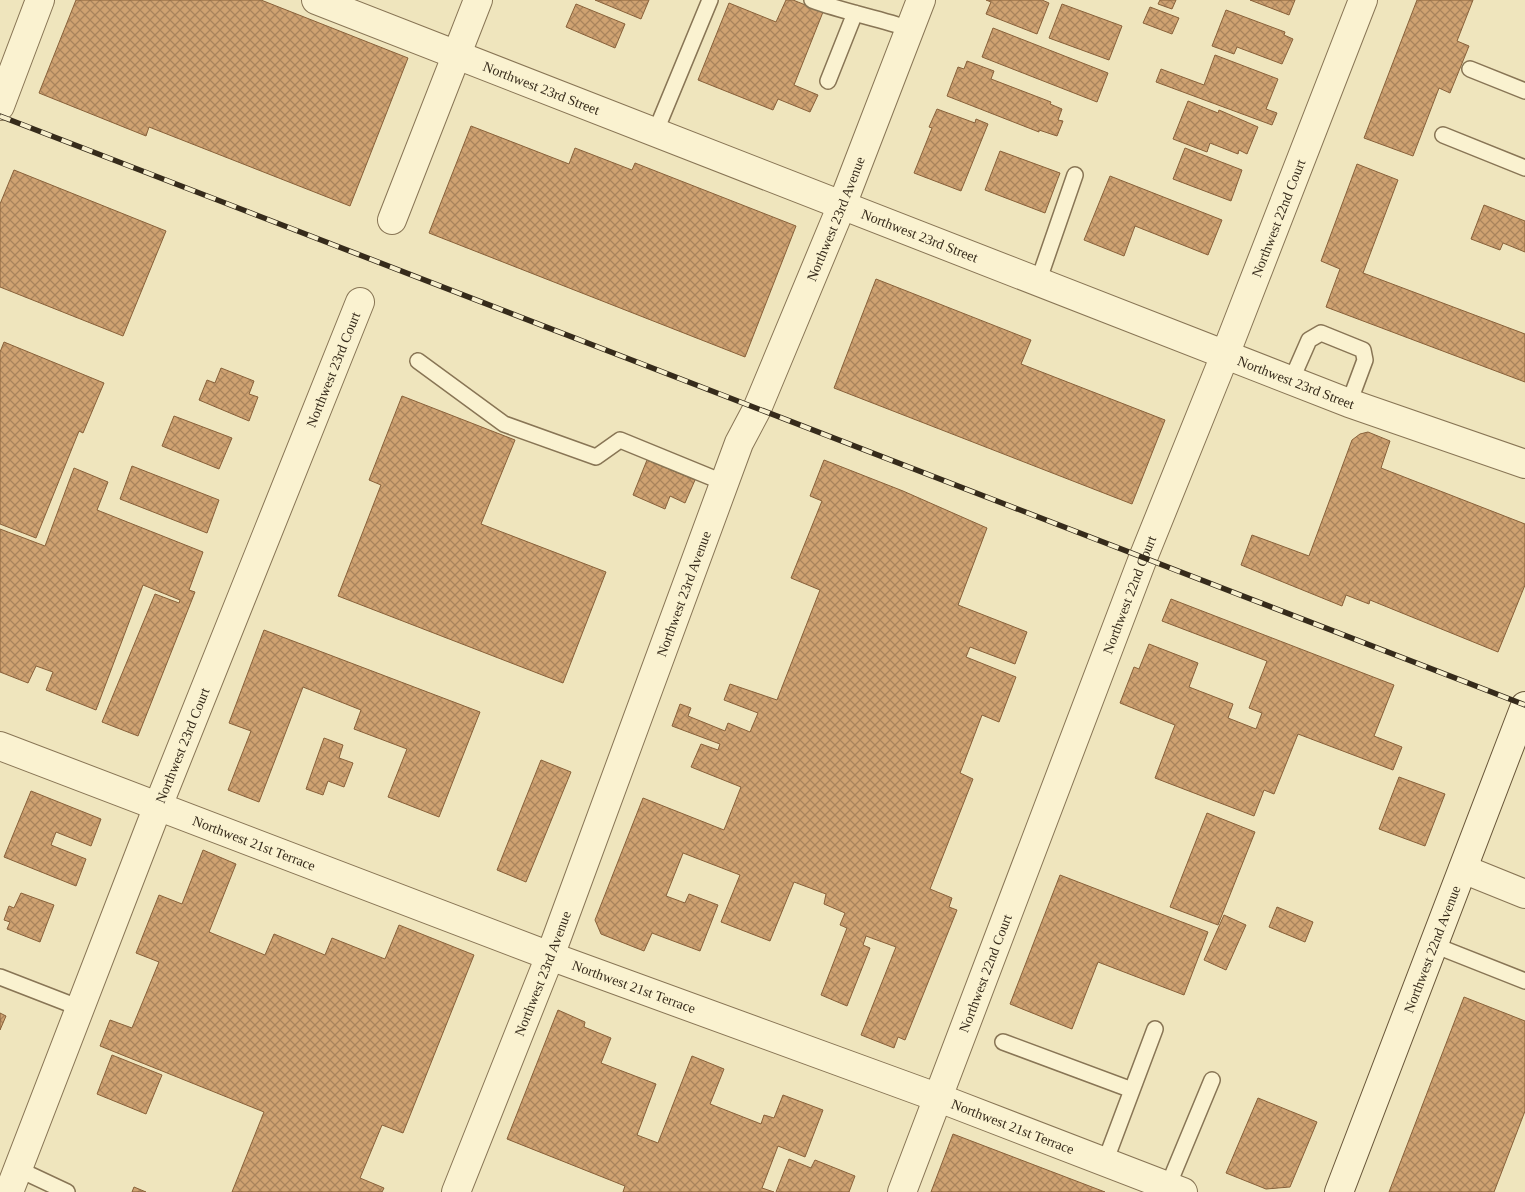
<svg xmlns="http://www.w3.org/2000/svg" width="1525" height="1192" font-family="Georgia,serif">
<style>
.building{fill:url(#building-cross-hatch);stroke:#88613a}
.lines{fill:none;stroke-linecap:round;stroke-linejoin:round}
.lane-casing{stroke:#887555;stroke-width:18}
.street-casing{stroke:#887555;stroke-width:30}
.secondary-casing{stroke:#695639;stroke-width:30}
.lane{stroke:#faf2d0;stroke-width:15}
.street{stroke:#faf2d0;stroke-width:28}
.secondary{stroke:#faf2d0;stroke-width:28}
.rail-casing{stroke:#362b1b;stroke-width:5.5}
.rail{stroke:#f7efcd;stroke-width:4;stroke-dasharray:11;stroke-linecap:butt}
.labels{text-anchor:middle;stroke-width:5;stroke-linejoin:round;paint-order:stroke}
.street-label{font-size:14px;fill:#362b1b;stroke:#f7efcd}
</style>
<defs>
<pattern id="building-cross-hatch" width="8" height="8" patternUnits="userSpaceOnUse" patternTransform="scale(1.25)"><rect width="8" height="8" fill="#cfa271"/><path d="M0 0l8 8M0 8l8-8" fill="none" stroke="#a9845c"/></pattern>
</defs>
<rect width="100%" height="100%" fill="#efe5bd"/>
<!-- building -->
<path class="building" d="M76,0h185l147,58 -58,148 -201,-79 -3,9 -107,-43z
M595,0h54l-8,19z
M786,0h7l30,12 -29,73 24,10 -8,17 -32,-13 -5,11 -75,-30 31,-77 47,19z
M986,0h56l7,3 -12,31 -51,-20 5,-12z
M1160,0h16l-4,9 -14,-5z
M1250,0h45l-6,15z
M1417,0h56l-16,41 12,5 -19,47 -11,-5 -26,68 -49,-18z
M576,4l49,20 -10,24 -49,-21z
M1062,4l60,22 -13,34 -60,-22z
M1150,7l29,11 -7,16 -29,-11z
M1226,10l59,22 -1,3 9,4 -11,25 -45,-17 -3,7 -22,-8z
M993,28l115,45 -11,29 -115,-45z
M1215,55l63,24 -12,30 11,4 -5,12 -116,-43 5,-13 43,16z
M967,61l27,10 -3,8 60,23 -1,2 12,5 -4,11 5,1 -6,15 -18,-6v2l-92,-36 11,-29 6,2z
M1188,101l30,12 1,-3 39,17 -11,27 -8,-4 -1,4 -28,-11 -3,9 -34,-13z
M937,109l38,14 1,-4 12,5 -27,67 -47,-18 18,-45 -3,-1z
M471,126l98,38 6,-16 57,22 3,-7 161,63 -51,131 -316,-124z
M1185,148l57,22 -11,31 -58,-22z
M1000,151l60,22 -15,40 -60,-23z
M1357,164l41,16 -35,93 162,61v48l-199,-75 14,-38 -19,-8z
M14,170l152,61 -43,105 -123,-49v-83z
M1110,176l112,44 -14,35 -73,-29 -11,30 -40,-16z
M1484,205l41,16v31l-22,-9 -3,7 -29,-11z
M876,279l155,61 -10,24 144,56 -33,84 -298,-116z
M4,342l100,41 -21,50 -4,-2 -43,107 -36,-14v-172z
M221,368l33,13 -5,13 9,3 -9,24 -50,-21 8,-20 8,3z
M402,396l113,44 -34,84 125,48 -43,111 -225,-87 43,-111 -12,-5z
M174,416l58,22 -13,31 -57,-23z
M1368,432l22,9 -9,27 144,56v61l-27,67 -128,-52 -1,4 -23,-9 -4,11 -101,-41 11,-30 57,21 43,-116 8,-6z
M647,460l48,20 -10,23 -15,-7 -5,13 -32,-14z
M824,460l79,31 84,37 -29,77 69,27 -12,32 -45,-17 -4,10 50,20 -17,45 -17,-7 -22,58 13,6 -43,110 22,9 -3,9 8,3 -52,130 -7,-3 -4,11 -33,-13 35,-88 -30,-11 -3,9 7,3 -23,58 -26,-11 26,-67 -7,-3 5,-12 -21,-9 2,-10 -32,-12 -24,59 -49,-19 19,-47 -57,-22 -17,43 19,7 4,-9 29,11 -18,46 -48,-18 -8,18 -43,-17 -6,-14 48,-122 81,32 17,-43 -50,-20 10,-23 17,6 2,-6 -48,-18 8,-22 11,4 -3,8 37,15 3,-8 22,9 8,-19 -34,-13 6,-16 47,16 43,-110 -29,-12 31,-77 -12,-5z
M132,466l87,34 -12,33 -87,-34z
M74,468l34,14 -11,28 106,42 -14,38 6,2 -57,144 -36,-14 53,-128 24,9 1,-3 -37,-15 -47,125 -50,-20 7,-18 -17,-6 -8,17 -28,-11v-143l45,17z
M1171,599l223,86 -20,51 28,11 -9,23 -95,-36 -24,60 -10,-4 -10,26 -99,-38 20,-53 -55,-22 14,-36 5,2 10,-25 49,19 -9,24 44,17 -5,14 28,11 6,-16 -13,-5 18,-47 -105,-40z
M264,630l216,82 -41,105 -51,-20 19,-48 -53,-20 7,-19 -58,-23 -44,115 -31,-12 23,-59 -22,-8z
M324,738l19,7 -4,13 14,5 -9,24 -16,-6 -5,14 -17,-6z
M541,760l30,12 -45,110 -29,-12z
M1399,777l46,17 -20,52 -46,-17z
M31,791l70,28 -10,27 -35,-14 -5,13 35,14 -10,27 -72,-29z
M1207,813l48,19 -37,93 -48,-18z
M203,850l33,14 -27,68 56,23 9,-21 51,21 7,-17 53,21 14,-34 75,30 -71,178 -21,-8 -22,53 24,10 -2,4h-150l32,-80 -164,-66 10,-26 22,8 27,-66 -23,-9 23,-58 23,9z
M1060,875l148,57 -24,63 -86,-33 -26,67 -62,-25z
M21,893l33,12 -14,37 -33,-13 3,-7 -6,-2 5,-14 5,2z
M1277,907l36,15 -8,20 -36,-15z
M1224,915l22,10 -20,45 -22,-10z
M1464,997l61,24v90l-31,81h-105z
M558,1010l27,12 -1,5 27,11 -10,25 55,21 -19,51 21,8 34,-87 32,13 -14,35 51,20 3,-9 10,3 9,-23 40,15 -18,47 -27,-11 -16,42 12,4h-151l2,-6 -118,-47z
M0,1013l6,3 -6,14z
M112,1055l50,20 -16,39 -49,-20z
M1258,1098l59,24 -27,65 -24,2 -40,-16z
M953,1134l152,58h-174z
M789,1159l22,9 4,-8 40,16 -6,16h-73z
M134,1187l12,5h-14z"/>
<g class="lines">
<defs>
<path id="lane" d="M812,0c32,12 66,18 98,29
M1470,69l55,22
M828,81l27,-68
M655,133l55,-133
M1443,135l82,33
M1038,282l37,-107
M418,361l86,63 92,33 24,-17 105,43
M1291,381l18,-41 12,-7 42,17 2,10 -16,43
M1434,945l91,36
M0,977l80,31
M1003,1042l129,48
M1105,1162l50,-133
M18,1169l49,23
M1168,1186l44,-106"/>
<g id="street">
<path id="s1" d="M316,0l1033,403 176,61"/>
<path d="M0,106l40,-106"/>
<path d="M392,220l86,-220"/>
<path id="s2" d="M0,746l550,210 389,142 244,94"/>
<path d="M1463,869l62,25"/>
<path id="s3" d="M9,1192l149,-386 202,-504"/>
<path id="s4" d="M456,1192l94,-236 189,-513 18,-34 85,-204 79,-205"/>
<path id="s5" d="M902,1192l241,-634 82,-203 138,-355"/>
</g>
<g id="secondary">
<path id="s6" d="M1339,1192l186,-486"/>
</g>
</defs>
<!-- lane casing -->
<use href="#lane" class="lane-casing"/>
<!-- street casing -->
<use href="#street" class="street-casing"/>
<!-- secondary casing -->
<use href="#secondary" class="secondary-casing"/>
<!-- lane -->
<use href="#lane" class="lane"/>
<!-- street -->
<use href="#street" class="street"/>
<!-- secondary -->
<use href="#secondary" class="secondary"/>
<defs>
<path id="rail" d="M0,116l1525,589"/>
</defs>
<!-- rail casing -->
<use href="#rail" class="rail-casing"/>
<!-- rail -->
<use href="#rail" class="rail"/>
</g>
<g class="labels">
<!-- street labels -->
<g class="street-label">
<text dy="5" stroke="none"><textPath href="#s1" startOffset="242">Northwest 23rd Street</textPath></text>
<text dy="5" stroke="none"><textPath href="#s5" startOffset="1044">Northwest 22nd Court</textPath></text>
<text dy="5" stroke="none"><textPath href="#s4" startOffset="1045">Northwest 23rd Avenue</textPath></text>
<text dy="5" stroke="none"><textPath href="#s1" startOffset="648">Northwest 23rd Street</textPath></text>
<text dy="5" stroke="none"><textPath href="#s3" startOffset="884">Northwest 23rd Court</textPath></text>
<text dy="5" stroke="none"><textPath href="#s1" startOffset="1052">Northwest 23rd Street</textPath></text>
<text dy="5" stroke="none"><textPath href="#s4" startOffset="640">Northwest 23rd Avenue</textPath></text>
<text dy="5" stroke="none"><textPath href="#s5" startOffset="639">Northwest 22nd Court</textPath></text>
<text dy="5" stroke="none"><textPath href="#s3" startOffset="479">Northwest 23rd Court</textPath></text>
<text dy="5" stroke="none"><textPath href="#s2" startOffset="272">Northwest 21st Terrace</textPath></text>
<text dy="5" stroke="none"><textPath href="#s6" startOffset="260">Northwest 22nd Avenue</textPath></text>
<text dy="5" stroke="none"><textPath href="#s4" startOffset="235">Northwest 23rd Avenue</textPath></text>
<text dy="5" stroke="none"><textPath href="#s5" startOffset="234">Northwest 22nd Court</textPath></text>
<text dy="5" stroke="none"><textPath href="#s2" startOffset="678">Northwest 21st Terrace</textPath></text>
<text dy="5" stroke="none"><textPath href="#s2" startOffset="1082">Northwest 21st Terrace</textPath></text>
</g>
</g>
</svg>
